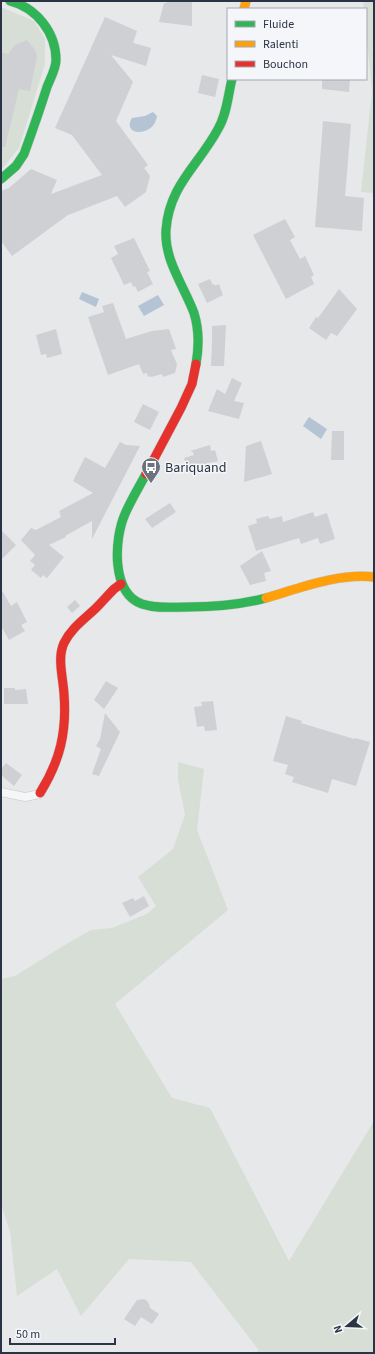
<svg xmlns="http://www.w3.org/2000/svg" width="375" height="1354" font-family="'Source Sans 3',sans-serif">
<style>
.green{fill:#d6ded6}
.water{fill:#b4c4d5}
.building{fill:#ced0d3}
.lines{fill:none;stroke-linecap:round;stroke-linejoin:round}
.lane-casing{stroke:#c4c6c8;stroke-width:9}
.fast-casing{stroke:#c4c6c8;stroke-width:10}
.slow-casing{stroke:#c4c6c8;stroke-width:10}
.jam-casing{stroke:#c4c6c8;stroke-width:10}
.lane{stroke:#f5f6f7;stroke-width:8}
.fast{stroke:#30b455;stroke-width:9}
.slow{stroke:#ff9f0a;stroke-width:9}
.jam{stroke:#e5322d;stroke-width:9}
.labels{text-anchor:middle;stroke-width:3;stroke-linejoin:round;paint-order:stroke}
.poi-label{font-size:14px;fill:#2b3445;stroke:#f4f6f9;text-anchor:start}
</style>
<rect width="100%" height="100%" fill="#e6e8ea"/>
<!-- green -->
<path class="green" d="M363,1h11v192l-13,-1 11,-100 -6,-63v-20h-2z
M1,7l33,14 11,18v25l-26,84 -18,22z
M178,762l26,7 -7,61 31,80 -113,94 57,94 38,10 79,153 85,-140v232h-117l1,-4 -67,-87 -62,-3 -48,57 -24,-47 -40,27 -7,-65 -9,-27v-225l14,-3 48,-30 28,-16 21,-2 35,-14 9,-8 -18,-29 35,-28 12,-34 -7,-35z"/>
<!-- water -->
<path class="water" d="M153,112l4,4c-3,22 -36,20 -25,2l13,-2z
M82,292l17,7 -3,8 -17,-8z
M158,295l6,10 -20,11 -6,-10z
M309,417l18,12 -6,10 -18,-13z"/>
<!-- building -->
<path class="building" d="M167,1h25v25l-33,-4 5,-19h3z
M105,17l32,14 -4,12 18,5 -5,18 -35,-11 22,27 -17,39 32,44 -4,3 6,8 -4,16 -21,15 -8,-11 -49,19 -56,41 -11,-15v-50l8,-3 22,-19 26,11 -6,14 51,-19 -30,-40 -17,-7z
M27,40l8,10 2,7 -7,34 -11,-2 -14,58h-4v-95l7,2 7,-9z
M202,75l17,4 -4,18 -17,-4z
M322,79h28l-1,13 -27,-3z
M323,121l28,3 -6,72 19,2 -2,33 -47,-4z
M285,219l10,18 -5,3 10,19 5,-3 9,19 -3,2 3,7 -28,15 -33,-64z
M134,238l16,33 -3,1 6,12 -15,8 -3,-6 -2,1 -2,-5 -7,3 -13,-27 7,-4 -4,-8z
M210,279l3,6 2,-1v2l4,-2 4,11 -16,8 -9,-19z
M339,289l18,20 -20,27 -6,-3 -5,7 -17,-12 7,-11 2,1z
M113,303l13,36 26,-8 17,-2 7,20 -5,1 6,14 -2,9 -12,4 -1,-3 -11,3v-1l-3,1 -1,-4 -4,1 -4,-10 -31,11 -20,-58 16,-5 -2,-6z
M226,325l-2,41h-13l1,-24v-16z
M56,329l6,25 -15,4 -1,-4 -5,1 -5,-20z
M232,378l10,5 -8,18 10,2 -5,16 -31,-8 9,-22 8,5z
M143,404l16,8 -9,18 -16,-8z
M332,431h12v29h-13z
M261,441l11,33 -28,8 2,-36z
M120,442l6,3 14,1 -48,93v-18l-27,15 1,1 -17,8 15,12 -17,21 -4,-3 -2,3 -10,-8 4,-5 -5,-4 5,-6 -14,-15 10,-12 5,2 25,-13 -2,-6 34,-18 -20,-12 12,-24 20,11z
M210,445l1,6 4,-1 3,11 -4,1 1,1 -3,-1 -25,7 -3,-11 10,-3 -1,-3 -3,-1z
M170,503l6,9 -24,16 -7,-9z
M313,512l2,5 12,-4 8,26 -15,5 -2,-6 -17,6 -2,-6 -43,13 -8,-25 9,-3 -1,-4 12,-3 2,3 12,-3 1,6z
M1,530l15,15 -15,15z
M262,551l9,20 -7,2 2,8 -16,4 -10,-19z
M1,589l10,17 6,-4 10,20 -6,3 4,6 -16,9 -8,-14z
M75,600l5,6 -8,7 -5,-6z
M106,681l12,7 -14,21 -10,-9z
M4,688h11v2l11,-1 2,15h-24z
M213,701l4,29 -12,1 -1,-5 -7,1 -3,-20 8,-1 -1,-4z
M105,713l15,19 -21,44 -7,-2 9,-25 -5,-3 4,-7z
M286,716l16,5 -1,2 53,16 1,-1 15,4 -14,44 -24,-7 -4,14 -36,-11 2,-5 -9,-3 3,-9 -15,-4z
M6,763l16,12 -8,11 -13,-11v-6z
M144,896l5,10 -19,11 -8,-14 11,-5 2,3z
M144,1299l3,2 2,3 1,4 9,6 -7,10 -11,-7 -6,9 -11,-7 13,-19z"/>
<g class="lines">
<defs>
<path id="lane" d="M1,792l24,5 15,-3"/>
<path id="fast" d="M1,179l15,-13 8,-12c8,-22 16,-45 23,-67 3,-8 9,-18 9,-27 0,-27 -19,-52 -46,-59
M196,364c3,-17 3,-35 -2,-51 -10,-27 -30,-53 -28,-83 3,-45 33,-65 52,-101 9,-15 10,-34 14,-50
M146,474c-7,13 -15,26 -21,40 -11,25 -14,79 17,90 15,5 31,3 46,3 27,0 52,-2 78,-9"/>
<path id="slow" d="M244,9l2,-8
M266,598c34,-10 73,-25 108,-21"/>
<path id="jam" d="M146,474l35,-66 11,-24 4,-20
M40,793c20,-32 27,-61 24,-99 -1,-17 -7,-36 0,-51 7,-15 22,-25 33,-36 6,-6 11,-12 17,-18l7,-5"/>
</defs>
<!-- lane casing -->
<use href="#lane" class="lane-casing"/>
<!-- fast casing -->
<use href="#fast" class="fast-casing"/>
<!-- slow casing -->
<use href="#slow" class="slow-casing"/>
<!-- jam casing -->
<use href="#jam" class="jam-casing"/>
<!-- lane -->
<use href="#lane" class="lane"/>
<!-- fast -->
<use href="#fast" class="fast"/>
<!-- slow -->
<use href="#slow" class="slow"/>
<!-- jam -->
<use href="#jam" class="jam"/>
</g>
<!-- icons -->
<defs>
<symbol id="bus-pin" viewBox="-11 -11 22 30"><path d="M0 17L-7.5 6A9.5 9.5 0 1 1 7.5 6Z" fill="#6c737f" stroke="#f4f6f9"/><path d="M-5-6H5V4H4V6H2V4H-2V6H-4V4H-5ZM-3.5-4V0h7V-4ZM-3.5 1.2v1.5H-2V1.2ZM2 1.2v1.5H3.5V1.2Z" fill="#fff"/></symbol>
</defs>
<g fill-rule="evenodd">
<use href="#bus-pin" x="140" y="456" width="22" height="30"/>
</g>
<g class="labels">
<!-- poi labels -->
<g class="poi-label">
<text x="165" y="472">Bariquand</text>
</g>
</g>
<!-- border -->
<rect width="375" height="1354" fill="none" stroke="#2b3445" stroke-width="4"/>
<!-- legend -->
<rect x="227" y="8" width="140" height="72" fill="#f4f6f9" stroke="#a4a8b1"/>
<rect x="235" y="21" width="20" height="6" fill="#30b455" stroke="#a4a8b1"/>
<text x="263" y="28" font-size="12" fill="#2b3445">Fluide</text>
<rect x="235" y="41" width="20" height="6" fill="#ff9f0a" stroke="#a4a8b1"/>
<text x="263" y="48" font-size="12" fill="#2b3445">Ralenti</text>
<rect x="235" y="61" width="20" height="6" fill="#e5322d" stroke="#a4a8b1"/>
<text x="263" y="68" font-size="12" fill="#2b3445">Bouchon</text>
<!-- north arrow -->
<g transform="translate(347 1326) rotate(251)" stroke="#f4f6f9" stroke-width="3" paint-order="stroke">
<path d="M0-3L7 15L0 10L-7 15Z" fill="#2b3445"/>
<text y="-6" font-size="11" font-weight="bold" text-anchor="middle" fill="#2b3445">N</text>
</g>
<!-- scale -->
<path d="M10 1338v6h105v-6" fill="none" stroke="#2b3445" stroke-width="2"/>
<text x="16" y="1338" font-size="12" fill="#2b3445" stroke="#f4f6f9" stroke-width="3" paint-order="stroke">50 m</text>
</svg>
